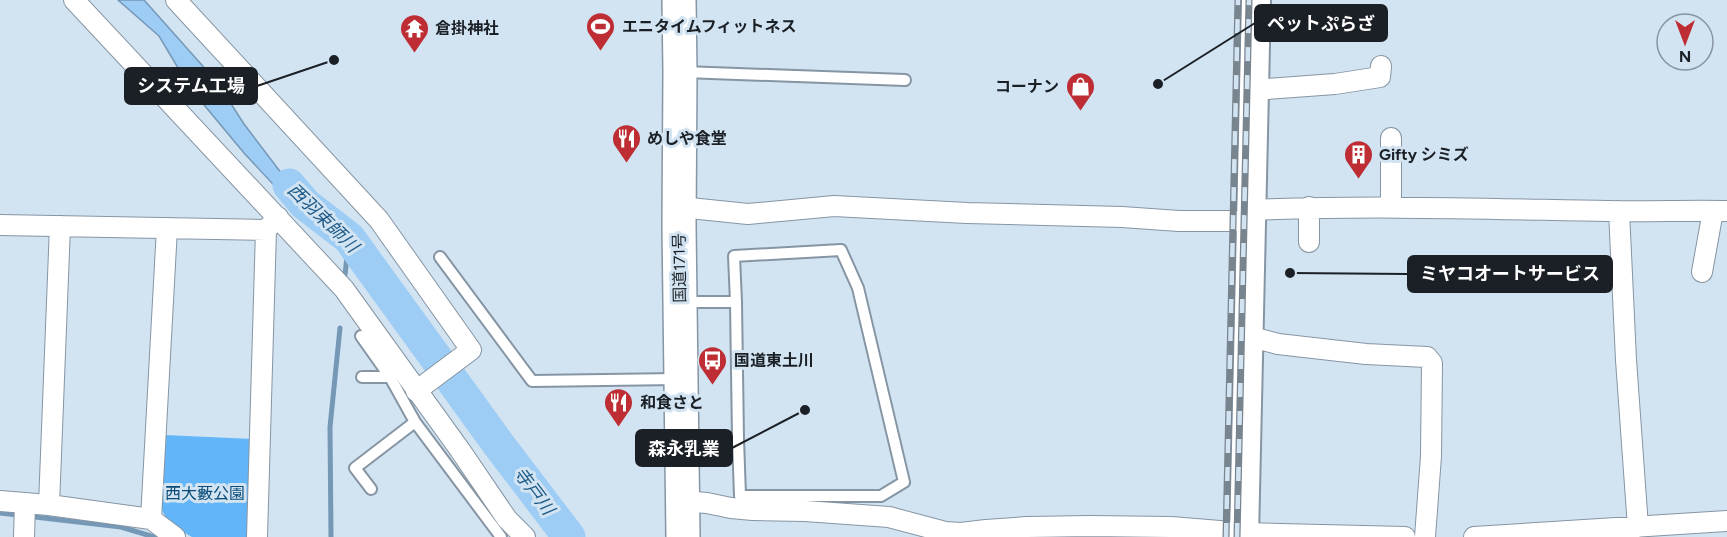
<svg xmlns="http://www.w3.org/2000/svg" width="1727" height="537" font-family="Figtree,'Noto Sans JP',sans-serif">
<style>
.green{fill:#62b5f8}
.water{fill:#9dccf5;stroke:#7698b7;stroke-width:1.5}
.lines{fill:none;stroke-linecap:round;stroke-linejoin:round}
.stream{stroke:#7698b7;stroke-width:5}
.river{stroke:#9dccf5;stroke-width:33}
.lane-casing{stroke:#8695a3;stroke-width:14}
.street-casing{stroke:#8695a3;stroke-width:22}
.secondary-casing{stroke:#8695a3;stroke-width:32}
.highway-casing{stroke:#8695a3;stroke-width:36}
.lane{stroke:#fff;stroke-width:10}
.street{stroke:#fff;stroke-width:20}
.secondary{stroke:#fff;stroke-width:28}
.highway{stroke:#fff;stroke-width:33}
.rail-casing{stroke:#78848e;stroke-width:7}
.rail{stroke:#d2e3f2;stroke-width:4.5;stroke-dasharray:14;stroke-linecap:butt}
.labels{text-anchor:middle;stroke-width:6;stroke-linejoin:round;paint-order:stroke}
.poi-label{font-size:16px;font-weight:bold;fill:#1a2025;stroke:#d2e3f2;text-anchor:start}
.street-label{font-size:16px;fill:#1a2025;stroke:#d2e3f2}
.park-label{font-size:16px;fill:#0a4c77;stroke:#d2e3f2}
.water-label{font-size:18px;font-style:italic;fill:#205c88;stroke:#d2e3f2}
.leader{fill:none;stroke:#1a2025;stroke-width:2}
.callout-dot{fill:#1a2025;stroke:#d2e3f2;stroke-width:2}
.callout{fill:#1a2025;stroke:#1a2025;stroke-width:2}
.callout-label{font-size:18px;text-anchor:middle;font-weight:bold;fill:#fff}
</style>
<rect width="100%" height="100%" fill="#d2e3f2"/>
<!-- green -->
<path class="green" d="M164,435l88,4 -4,96 -2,2h-54l-23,-13 -8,-16z"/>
<!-- water -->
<path class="water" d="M118,0h26l73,82 27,42 41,54 23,24 21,11 -11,6 -22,-10 -52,-56 -54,-65 -31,-52z"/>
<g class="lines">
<!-- stream -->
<path class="stream" d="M345,275l4,-37
M0,513l121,14 33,10
M331,537l-1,-110 10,-99"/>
<!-- river -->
<path class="river" d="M289,185l16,19 44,34 150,207 70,92"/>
<defs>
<path id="lane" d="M684,72l221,8
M440,257l92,124 145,-2
M683,302h53l2,137 -52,1
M736,302l-2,-46 107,-6 17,38 46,194 -23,14h-141l-2,-57
M361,336l29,41 25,45 86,115
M362,377h28
M371,489l-16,-21 60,-46"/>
<path id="street" d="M74,0l270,289 116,161 47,69 18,18
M176,0l203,220 92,130 -55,41
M1253,90l82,-6 45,-7 1,-11
M680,207l68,7 86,-8 133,7 155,4 57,4h73
M1391,207v-69
M1252,210c119,-5 238,-1 356,1 40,1 79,-1 119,0
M1619,211l7,149 12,167
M0,225l266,5
M1309,242v-35
M1702,272l11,-61
M1248,336l30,8 88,10 61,3 5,6 -1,93 -6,81
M0,501l49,4 102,14 24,18
M682,501l25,2 24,5 22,2 52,1 84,6 56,15 16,1 25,-3 41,-3 63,-1 81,1 73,6 161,4
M49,505l11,-279
M151,519l16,-291
M24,537l1,-34
M257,537l9,-307 12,-13
M1474,537l253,-16"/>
<path id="secondary" d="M1244,537l12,-537"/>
<path id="highway" d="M679,0l1,72 -1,153 4,312"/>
</defs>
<!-- lane casing -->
<use href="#lane" class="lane-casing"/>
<!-- street casing -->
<use href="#street" class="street-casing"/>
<!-- secondary casing -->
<use href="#secondary" class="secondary-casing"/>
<!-- highway casing -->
<use href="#highway" class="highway-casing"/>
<!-- lane -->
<use href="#lane" class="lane"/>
<!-- street -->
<use href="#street" class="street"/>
<!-- secondary -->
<use href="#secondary" class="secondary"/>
<!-- highway -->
<use href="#highway" class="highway"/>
<defs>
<path id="rail" d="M1226,537l12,-537
M1237,537l12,-537"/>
</defs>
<!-- rail casing -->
<use href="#rail" class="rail-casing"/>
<!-- rail -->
<use href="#rail" class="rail"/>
</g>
<!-- icons -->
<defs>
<symbol id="stadium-pin" viewBox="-11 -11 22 30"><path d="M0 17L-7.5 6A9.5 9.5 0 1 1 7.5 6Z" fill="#bd2d33" stroke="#d2e3f2"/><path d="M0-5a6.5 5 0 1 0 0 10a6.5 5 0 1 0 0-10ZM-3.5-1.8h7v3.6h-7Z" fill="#fff"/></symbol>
<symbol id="temple-pin" viewBox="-11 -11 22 30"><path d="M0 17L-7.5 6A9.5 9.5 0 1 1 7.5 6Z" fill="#bd2d33" stroke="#d2e3f2"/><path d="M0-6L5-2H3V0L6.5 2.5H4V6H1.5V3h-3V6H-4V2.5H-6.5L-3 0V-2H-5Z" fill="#fff"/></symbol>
<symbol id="shop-pin" viewBox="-11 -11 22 30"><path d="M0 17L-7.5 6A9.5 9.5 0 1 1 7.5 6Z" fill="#bd2d33" stroke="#d2e3f2"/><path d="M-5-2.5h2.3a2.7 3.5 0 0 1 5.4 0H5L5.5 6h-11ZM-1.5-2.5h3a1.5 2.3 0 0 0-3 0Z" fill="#fff"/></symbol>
<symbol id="restaurant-pin" viewBox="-11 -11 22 30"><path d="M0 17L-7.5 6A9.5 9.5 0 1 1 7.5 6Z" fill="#bd2d33" stroke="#d2e3f2"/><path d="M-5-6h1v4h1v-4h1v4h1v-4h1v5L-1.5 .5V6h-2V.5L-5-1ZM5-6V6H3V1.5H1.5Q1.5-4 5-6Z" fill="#fff"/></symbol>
<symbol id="building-pin" viewBox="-11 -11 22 30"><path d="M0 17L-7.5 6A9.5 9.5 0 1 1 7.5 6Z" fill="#bd2d33" stroke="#d2e3f2"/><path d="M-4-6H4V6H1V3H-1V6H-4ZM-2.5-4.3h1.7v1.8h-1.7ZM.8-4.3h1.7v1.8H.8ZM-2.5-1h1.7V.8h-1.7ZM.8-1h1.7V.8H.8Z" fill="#fff"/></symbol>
<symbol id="bus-pin" viewBox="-11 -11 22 30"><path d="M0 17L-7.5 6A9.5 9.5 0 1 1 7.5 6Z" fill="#bd2d33" stroke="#d2e3f2"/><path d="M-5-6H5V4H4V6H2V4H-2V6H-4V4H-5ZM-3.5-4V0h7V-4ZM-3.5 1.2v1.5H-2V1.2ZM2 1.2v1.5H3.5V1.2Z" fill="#fff"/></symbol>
</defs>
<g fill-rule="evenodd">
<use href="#stadium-pin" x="584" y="10" width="33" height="45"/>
<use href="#temple-pin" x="398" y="12" width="33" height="45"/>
<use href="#shop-pin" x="1064" y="70" width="33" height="45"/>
<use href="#restaurant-pin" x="610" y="122" width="33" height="45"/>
<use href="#building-pin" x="1342" y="138" width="33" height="45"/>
<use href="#bus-pin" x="696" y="344" width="33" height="45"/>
<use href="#restaurant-pin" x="602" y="386" width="33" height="45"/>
</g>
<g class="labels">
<!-- poi labels -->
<g class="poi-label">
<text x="622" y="32">エニタイムフィットネス</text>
<text x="435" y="34">倉掛神社</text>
<text x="1059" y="92" text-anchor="end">コーナン</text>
<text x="647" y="144">めしや食堂</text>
<text x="1379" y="160">Gifty シミズ</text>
<text x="734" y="366">国道東土川</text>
<text x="640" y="408">和食さと</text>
</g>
<!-- street labels -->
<g class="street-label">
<text transform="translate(679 268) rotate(-91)" y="6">国道171号</text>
</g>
<!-- park labels -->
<g class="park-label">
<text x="205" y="499">西大藪公園</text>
</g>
<!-- water labels -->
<g class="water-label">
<text transform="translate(323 218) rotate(44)" y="6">西羽束師川</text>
<text transform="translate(534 491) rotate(53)" y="6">寺戸川</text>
</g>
</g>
<!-- callouts -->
<path class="leader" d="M1158 84L1255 23M334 60L257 86M1290 273L1408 274M805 410L732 448"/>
<g class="callout-dot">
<circle cx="1158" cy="84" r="6"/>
<circle cx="334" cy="60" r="6"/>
<circle cx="1290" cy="273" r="6"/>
<circle cx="805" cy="410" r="6"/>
</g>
<g class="callout">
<rect x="1255" y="5" width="132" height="36" rx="6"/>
<rect x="125" y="68" width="132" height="36" rx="6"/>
<rect x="1408" y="256" width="204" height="36" rx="6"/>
<rect x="636" y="430" width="96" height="36" rx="6"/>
</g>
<g class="callout-label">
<text x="1321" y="30">ペットぷらざ</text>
<text x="191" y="92">システム工場</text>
<text x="1510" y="280">ミヤコオートサービス</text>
<text x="684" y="455">森永乳業</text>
</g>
<!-- north arrow -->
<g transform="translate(1685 42) rotate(180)"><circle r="28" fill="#d2e3f2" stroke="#8895a0" stroke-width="1.5"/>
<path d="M0-4.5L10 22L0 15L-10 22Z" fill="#bd2d33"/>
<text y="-9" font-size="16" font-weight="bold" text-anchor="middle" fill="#1a2025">N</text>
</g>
</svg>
